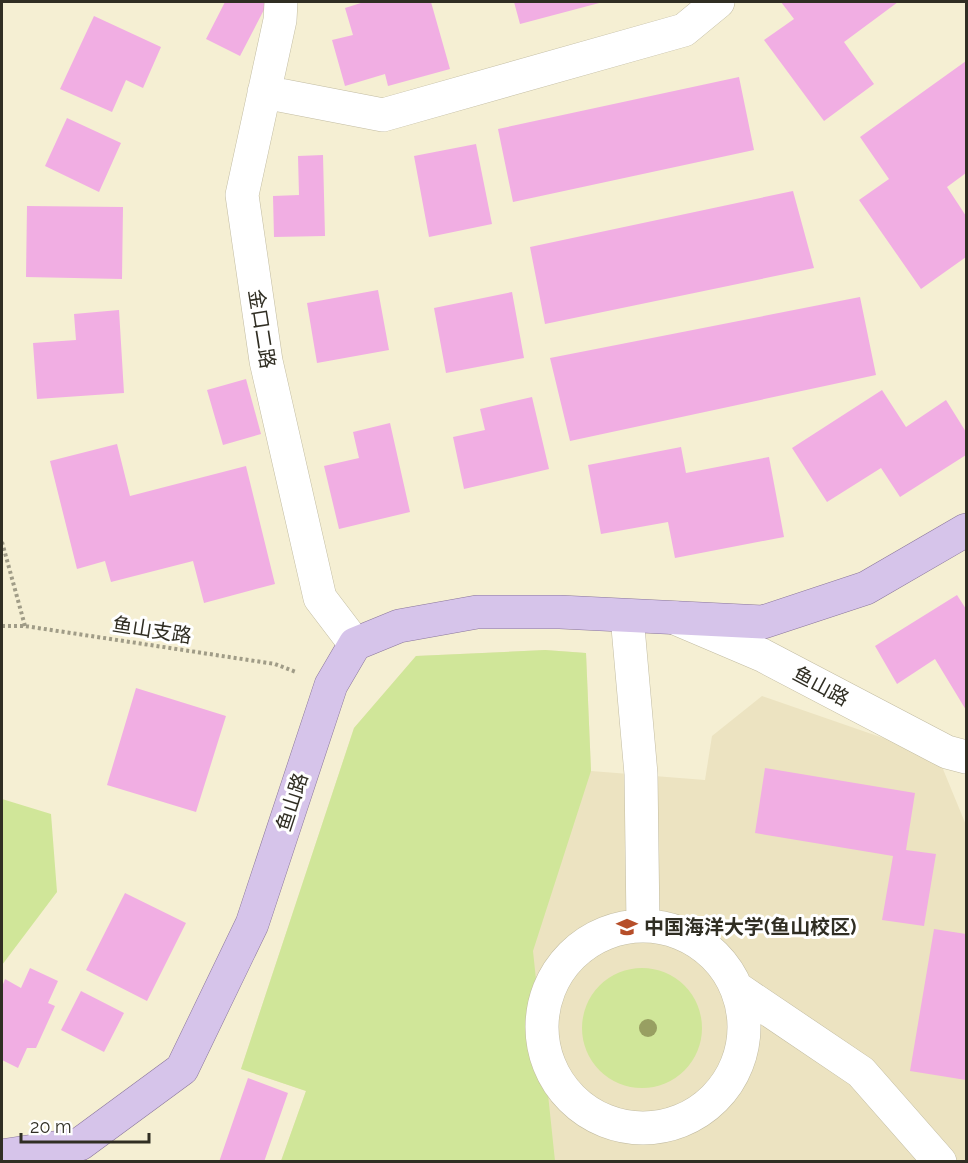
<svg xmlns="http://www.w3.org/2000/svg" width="968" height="1163" font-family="Raleway,'Noto Sans SC',sans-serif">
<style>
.built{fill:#ece3c1}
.green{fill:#d0e699}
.building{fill:#f1aee3}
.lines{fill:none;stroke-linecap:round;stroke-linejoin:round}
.minor-casing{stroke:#c2bca2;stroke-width:34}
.major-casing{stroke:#8a769b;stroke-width:34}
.path{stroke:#a09c87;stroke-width:4;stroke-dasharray:3 3;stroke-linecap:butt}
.minor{stroke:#fff;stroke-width:33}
.major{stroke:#d6c4ea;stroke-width:33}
.tree{fill:#989f62}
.labels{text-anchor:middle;stroke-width:6;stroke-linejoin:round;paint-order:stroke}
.street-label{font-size:20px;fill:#302e23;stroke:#fff}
.poi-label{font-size:20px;font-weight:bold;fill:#302e23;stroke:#fff;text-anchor:start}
</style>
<rect width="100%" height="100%" fill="#f5efd3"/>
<!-- built -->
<path class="built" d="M545,650l41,3 5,118 114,9 7,-44 50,-40 176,61 28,68v336h-685l25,-70 -65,-22 113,-341 62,-72z"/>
<!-- green -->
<path class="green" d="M545,650l41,3 5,118 -58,180 22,210h-274l25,-70 -65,-22 113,-341 62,-72z
M2,799l49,15 6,78 -55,73z
M582 1028a60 60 0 1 1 120 0a60 60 0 1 1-120 0Z"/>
<!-- building -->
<path class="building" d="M225,2h43l-28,54 -34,-17z
M364,2h67l19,67 -62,17 -3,-12 -40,12 -13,-46 21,-5 -8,-27z
M514,2h89l-83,22z
M781,2h117l-54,40 30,42 -50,37 -60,-81 30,-21z
M94,16l67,31 -18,41 -17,-8 -14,32 -52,-23z
M966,61v112l-19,14 19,29v41l-45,32 -62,-89 30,-21 -29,-42z
M739,77l15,73 -241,52 -15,-73z
M67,118l54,25 -22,49 -54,-26z
M476,144l16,80 -63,13 -15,-81z
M323,155l2,81 -51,1 -1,-41 26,-1 -1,-39z
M793,191l21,77 -269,56 -15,-77z
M27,206l96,1 -1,72 -96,-2z
M378,290l11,60 -72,13 -10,-60z
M512,292l12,66 -78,15 -12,-65z
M860,297l16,78 -306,66 -20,-83z
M119,310l5,83 -87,6 -4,-56 43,-3 -2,-26z
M246,379l15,55 -38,11 -16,-55z
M882,390l24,37 40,-27 20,32v23l-66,42 -19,-29 -54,34 -35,-54z
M532,397l17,72 -85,20 -11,-52 32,-7 -5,-21z
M390,423l20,89 -71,17 -15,-63 35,-8 -6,-26z
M117,444l13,52 116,-30 29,118 -71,19 -11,-42 -82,21 -6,-21 -28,8 -27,-108z
M681,447l5,26 83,-16 15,80 -109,21 -7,-36 -67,12 -13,-69z
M957,595l9,14v101l-31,-51 -38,25 -22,-38z
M136,688l90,28 -30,96 -89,-27z
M765,768l150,25 -9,57 30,4 -12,72 -42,-6 11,-64 -138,-23z
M125,893l61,30 -39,78 -61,-31z
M934,929l32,5v146l-56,-9z
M30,968l28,13 -10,22 7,3 -19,42h-9l-9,20 -16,-8v-73l3,-8 16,9z
M81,991l43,22 -20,39 -43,-22z
M248,1078l40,15 -24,69h-45z"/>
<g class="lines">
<defs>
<path id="minor" d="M281,2l-1,18 -38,175 24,166 54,237 35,46
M264,92l119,23 301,-85 34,-28
M627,616l14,158 2,151
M675,618l87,37 185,97 19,5
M542 1027a101 101 0 1 1 202 0a101 101 0 1 1-202 0Z
M738,989l123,83 79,90"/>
<path id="major" d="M2,1156l78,-12 102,-75 70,-145 79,-239 24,-41 44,-18 78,-14h83l203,10 103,-34 100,-58"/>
</defs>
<!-- minor casing -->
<use href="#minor" class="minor-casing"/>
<!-- major casing -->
<use href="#major" class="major-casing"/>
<!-- path -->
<path class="path" d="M2,542l23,84
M2,626h23l250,38 21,8"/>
<!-- minor -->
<use href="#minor" class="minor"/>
<!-- major -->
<use href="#major" class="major"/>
</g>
<!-- trees -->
<circle class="tree" cx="648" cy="1028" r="9"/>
<!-- icons -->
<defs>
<symbol id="university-bare" viewBox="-9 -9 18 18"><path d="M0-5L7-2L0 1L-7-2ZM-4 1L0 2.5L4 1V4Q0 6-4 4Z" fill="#b64e29" stroke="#fff" stroke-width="2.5" paint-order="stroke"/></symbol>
</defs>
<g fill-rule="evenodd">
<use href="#university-bare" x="612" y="912" width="30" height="30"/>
</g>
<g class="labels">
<!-- street labels -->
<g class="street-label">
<text transform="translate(262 329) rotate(81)" y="7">金口二路</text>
<text transform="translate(152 630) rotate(9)" y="7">鱼山支路</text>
<text transform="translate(821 686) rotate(28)" y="7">鱼山路</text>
<text transform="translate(292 802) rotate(-72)" y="7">鱼山路</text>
</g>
<!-- poi labels -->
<g class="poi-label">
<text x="644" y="934">中国海洋大学(鱼山校区)</text>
</g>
</g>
<!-- border -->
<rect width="968" height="1163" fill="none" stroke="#302e23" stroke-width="6"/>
<!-- scale -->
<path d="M21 1133v9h128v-9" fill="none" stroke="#302e23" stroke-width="3"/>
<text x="30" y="1133" font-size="18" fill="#302e23" stroke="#ffffff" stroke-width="4.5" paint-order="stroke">20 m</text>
</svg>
